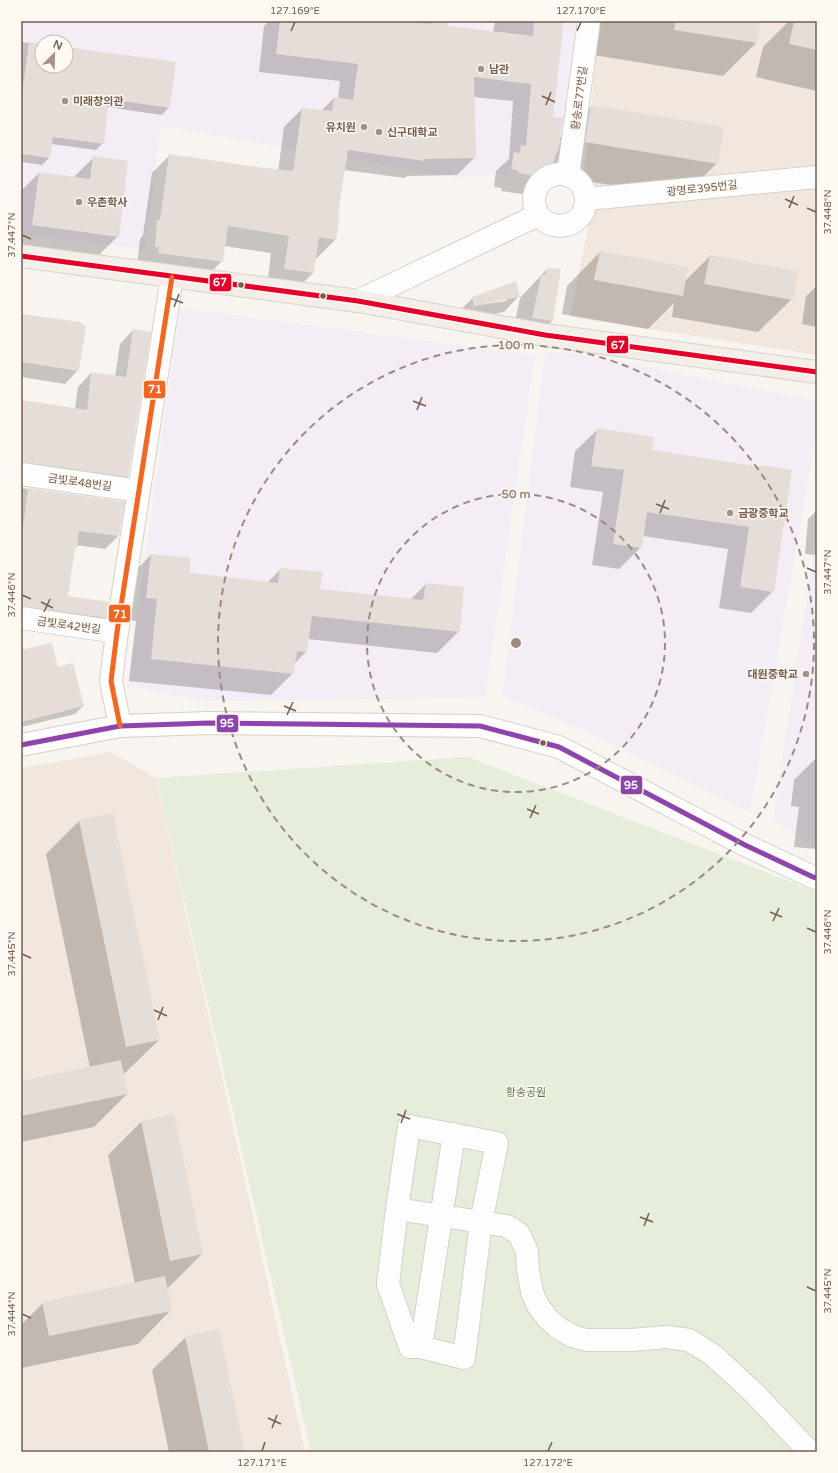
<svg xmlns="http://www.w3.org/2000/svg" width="838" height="1473" font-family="'Varela Round','Noto Sans KR',sans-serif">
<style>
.residential{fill:#f1e7de}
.education{fill:#f5edf5;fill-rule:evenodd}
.green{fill:#e6eedb}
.shadow{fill:#0003;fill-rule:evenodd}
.building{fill:#e5ddd7}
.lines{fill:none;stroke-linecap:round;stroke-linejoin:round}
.minor-casing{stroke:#d6d0ca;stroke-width:24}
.major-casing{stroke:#d9d1cc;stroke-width:24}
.minor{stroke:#fefdfd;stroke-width:22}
.major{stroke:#f3eee8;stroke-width:22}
.bus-1-casing{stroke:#fef9f2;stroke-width:8}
.bus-2-casing{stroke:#fef9f2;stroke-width:8}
.bus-3-casing{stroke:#fef9f2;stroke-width:8}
.bus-1{stroke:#e4002b;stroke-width:5}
.bus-2{stroke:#8e44ad;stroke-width:5}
.bus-3{stroke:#f26522;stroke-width:5}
.ticks{fill:none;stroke:#775c4f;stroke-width:1.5}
.ring{fill:none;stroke:#9d897f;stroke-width:2;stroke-dasharray:7 5}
.poi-dot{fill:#a49187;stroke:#fef9f2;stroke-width:1.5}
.bus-dot{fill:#775c4f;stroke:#fef9f2;stroke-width:1.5}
.labels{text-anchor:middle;stroke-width:3;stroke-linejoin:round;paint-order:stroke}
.poi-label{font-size:11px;font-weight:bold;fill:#775c4f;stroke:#fef9f2;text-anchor:start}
.street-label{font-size:11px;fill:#775c4f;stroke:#fef9f2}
.park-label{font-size:11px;fill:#587c46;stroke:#fef9f2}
.centre{fill:#9d897f;stroke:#fef9f2;stroke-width:2}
.ring-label{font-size:12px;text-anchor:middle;font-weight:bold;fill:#9d897f;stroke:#fef9f2;stroke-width:3;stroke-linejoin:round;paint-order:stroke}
.line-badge{stroke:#fef9f2;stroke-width:1.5}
.badge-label{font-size:11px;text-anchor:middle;font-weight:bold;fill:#fff}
.neatline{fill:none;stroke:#775c4f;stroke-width:1.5}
.ticks-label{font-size:10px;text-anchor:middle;fill:#775c4f}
</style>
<rect width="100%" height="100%" fill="#f8f4f0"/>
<!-- residential -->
<path class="residential" d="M600,21h217v151l-208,15h-16l-9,-12z
M817,188v167l-247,-38 22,-109z
M111,752l45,26 149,674h-284v-684z"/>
<!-- education -->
<path class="education" d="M21,21h559l-19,117 -8,29 -94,11 -298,-52 -17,123 -123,-15zM42,42h24v24h-24z
M180,308l355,47 -50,343 -277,3 -81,-14z
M545,352l35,2 237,47v29l-67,382 -192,-93 -56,-23z
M817,531v320l-44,-33z"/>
<!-- green -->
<path class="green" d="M468,757l349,135v560h-506l-155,-674z"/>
<!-- shadow -->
<path class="shadow" d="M269,21h126l20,2v-2h32l-1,6 47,5 2,-11h68l-11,97 7,21 33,-33 125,57 -33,33 -132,-20 2,-20 -6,16 -18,18 -8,4 -21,-3 1,-3 -8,-1 2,-16 13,-12 4,-58 -40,-4 2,60 -18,18 -50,1 -2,2 -61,-8 -7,44 -2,26 -18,18 -2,-1 -2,16 -18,18 -28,-4 4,-34 -47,-7 -2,15 -18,18 -67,-14 3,-26 3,-4 9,-62 18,-18 108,16 6,-44 18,-18 19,2 13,-13 4,1 2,-18 -81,-9 5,-46z
M586,21h174l-4,22 -33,33 -142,-23z
M789,21h28v70l-61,-14 7,-30z
M21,42l21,3v21h24v-18l103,59 -7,8 -55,-8 -4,36 -7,7 -45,-6 -2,14 -7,7 -21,-3z
M94,157l24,79 -29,29 -68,-9v-65l18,-18 34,5z
M600,252l84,30 26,-26 82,43 -34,33 -86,-15 2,-14 -26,26 -86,-15 5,-28z
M547,269l5,52 -21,22 -20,-3 9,-42z
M817,286v41l-15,-3 4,-28z
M519,296l-15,16 -45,9 -2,-8 16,-15zM506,299v2l-34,5 5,-2z
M21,315l57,55 -13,14 -44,-7z
M133,330l-6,146 -13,14 -93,-14v-75l54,8 3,-22 13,-14 24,4 5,-33z
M597,430l54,21 109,16 1,-1 12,125 -22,22 -32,-5 9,-59 -85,-13 -2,11 -22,22 -27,-4 11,-73 -33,-5 5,-36z
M21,488l102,14 -5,34 -13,13 -29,-4 -2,5 -7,47 39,20 -14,14 -71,-11z
M817,510v45l-12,-1 3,-35z
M151,555l38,18 78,10 14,-14 38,21 92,9 15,-15 33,47 -22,22 -129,-14 -2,13 -12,12 -1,9 -22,22 -142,-14 7,-60 -11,-1 4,-43z
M21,651l36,17 26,38 -8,8 -54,13z
M816,758h1v91l-23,-2 5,-40 -8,-1 3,-26z
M112,814l47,226 -34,33 -2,1 4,20 -33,33 -73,15v-60l69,-14 -44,-214 33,-33z
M141,1122l61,132 -33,33 -3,1 5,22 -33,34 -117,24v-43l22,-22 92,-19 -27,-129z
M186,1337l58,115h-75l-17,-82z"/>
<!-- building -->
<path class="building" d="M280,21h124l27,3 1,-3h16v5l85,10 1,-15h30l-11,96 10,1 -4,29 -10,25 -8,5 -22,-4v-2l-8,-2 3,-17 6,1 1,-8 5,1 5,-62 -57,-7 2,81 -52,1v2l-76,-11 -10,63 2,1 -4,26 -17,-3 -5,36 -30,-4 5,-33 -61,-10 -5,36 -65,-9 1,-6h-4l2,-27h3l9,-66 96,14 28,3 9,-63 30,3 2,-14 19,3 5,-36 -82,-10z
M675,21h86l-4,22 -83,-13z
M794,21h23v29l-28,-6z
M29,42l13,2v22h24v-19l110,15 -6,46 -61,-9 -5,45 -51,-7 -3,21 -29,-4v-52z
M591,105l133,22 -6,37 -133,-22z
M93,156l35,5 -9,76 -87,-12 7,-53 51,7z
M600,251l88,16 -5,29 -89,-16z
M710,255l88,16 -5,29 -89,-16z
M547,268l14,1 -8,52 -21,-3 9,-43h4z
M516,281l4,16 -46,9 -2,-9z
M21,314l59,8 6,4 -7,45 -58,-9z
M133,329l18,3 -23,145 -107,-15v-62l66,10 4,-38 35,5z
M597,428l57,9 -2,13 109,17v-2l31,5 -18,122 -34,-5 9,-60 -102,-15 -5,36 -29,-4 11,-74 -33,-4z
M28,488l97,14 -6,34 -40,-5 -2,17h-2l-7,48 41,6 -2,16 -86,-12v-64z
M151,554l39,4v15l88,10 2,-15 43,4 -3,17 103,11 3,-17 38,4 -4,45 -148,-16 -5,36 -10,-1 -3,23 -143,-15 6,-60 -11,-1z
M52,643l6,24 15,-4 11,43 -63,16v-72z
M113,813l47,227 -34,7 -47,-227z
M121,1060l7,34 -107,22v-35z
M174,1114l29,140 -33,7 -29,-140z
M165,1276l7,35 -123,25 -7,-34z
M219,1329l26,123h-36l-24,-116z"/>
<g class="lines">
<defs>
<path id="minor" d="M534 200a26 26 0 1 1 52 0a26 26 0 1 1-52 0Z
M568,175l21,-154
M587,199l230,-22
M358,301l180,-86
M21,474l118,17
M21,618l96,14
M120,726l-9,-45 6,-49 55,-355
M21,745l99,-19 89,-3 271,3 79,21 186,98 68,32 4,1
M397,1209l-9,75 22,63h11l43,11 17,-136 16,-79 -88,-17 -12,83 110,17 12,8 8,17 1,20 4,21 6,14 11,14 11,9 12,7 14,4h45l36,-3 22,3 24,15 40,37 57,60
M421,1347l33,-213"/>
<path id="major" d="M21,256l337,45 187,34 272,37"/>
</defs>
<!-- minor casing -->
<use href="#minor" class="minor-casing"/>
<!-- major casing -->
<use href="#major" class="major-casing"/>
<!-- minor -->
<use href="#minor" class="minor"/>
<!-- major -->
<use href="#major" class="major"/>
<defs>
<path id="bus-1" d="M21,256l337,45 187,34 272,37"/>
<path id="bus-2" d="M21,745l99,-19 89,-3 271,3 79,21 186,98 68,32 4,1"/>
<path id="bus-3" d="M120,726l-9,-45 6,-49 55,-355"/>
</defs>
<!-- bus-1 casing -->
<use href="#bus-1" class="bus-1-casing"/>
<!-- bus-2 casing -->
<use href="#bus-2" class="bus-2-casing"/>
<!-- bus-3 casing -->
<use href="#bus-3" class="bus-3-casing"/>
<!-- bus-1 -->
<use href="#bus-1" class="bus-1"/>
<!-- bus-2 -->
<use href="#bus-2" class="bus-2"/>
<!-- bus-3 -->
<use href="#bus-3" class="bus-3"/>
</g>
<!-- ticks -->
<path class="ticks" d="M291,31l4,-9M577,31l4,-9M542,96l13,6M546,105l5,-13M785,199l13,6M789,208l5,-12M807,208l9,4M22,235l9,4M170,298l13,5M174,307l5,-13M413,401l13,5M417,410l5,-13M656,504l13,5M660,513l5,-13M807,568l9,4M22,595l9,4M41,602l12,6M44,612l6,-13M284,706l12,5M287,715l6,-13M527,809l12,5M530,818l6,-13M770,912l12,5M773,921l6,-13M807,928l9,4M22,954l9,4M154,1010l13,6M158,1020l5,-13M397,1114l13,5M401,1123l5,-13M640,1217l13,5M644,1226l5,-13M807,1287l9,4M22,1314l9,4M268,1418l13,6M272,1428l5,-13M262,1451l3,-9M548,1451l4,-9"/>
<!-- distance rings -->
<g class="ring">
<circle cx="516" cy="643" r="149"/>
<circle cx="516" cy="643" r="298"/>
</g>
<!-- markers -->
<g class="poi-dot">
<circle cx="481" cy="69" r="4"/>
<circle cx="65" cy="101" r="4"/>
<circle cx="364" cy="127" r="4"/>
<circle cx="379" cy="132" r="4"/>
<circle cx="79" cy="202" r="4"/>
<circle cx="730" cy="513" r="4"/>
<circle cx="806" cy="674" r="4"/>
</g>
<g class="bus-dot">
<circle cx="241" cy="285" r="3.5"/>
<circle cx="323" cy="296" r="3.5"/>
<circle cx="543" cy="743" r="3.5"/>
</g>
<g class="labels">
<!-- poi labels -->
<g class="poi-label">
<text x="489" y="73">남관</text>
<text x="73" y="105">미래창의관</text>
<text x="356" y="131" text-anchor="end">유치원</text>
<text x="387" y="136">신구대학교</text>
<text x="87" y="206">우촌학사</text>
<text x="738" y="517">금광중학교</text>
<text x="798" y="678" text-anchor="end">대원중학교</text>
</g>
<!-- street labels -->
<g class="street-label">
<text transform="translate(579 98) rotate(-83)" y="4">황송로77번길</text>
<text transform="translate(702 188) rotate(-6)" y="4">광명로395번길</text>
<text transform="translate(80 482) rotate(8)" y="4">금빛로48번길</text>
<text transform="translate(69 625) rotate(8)" y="4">금빛로42번길</text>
</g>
<!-- park labels -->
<g class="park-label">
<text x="526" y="1096">황송공원</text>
</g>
</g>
<circle cx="516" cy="643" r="6" class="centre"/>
<g class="ring-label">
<text x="516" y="349">100 m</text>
<text x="516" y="498">50 m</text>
</g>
<g class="line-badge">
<rect x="209" y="273" width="23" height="19" rx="4" fill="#e4002b"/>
<rect x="606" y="335" width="23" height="19" rx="4" fill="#e4002b"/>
<rect x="143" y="380" width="23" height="19" rx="4" fill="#f26522"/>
<rect x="108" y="604" width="23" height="19" rx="4" fill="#f26522"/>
<rect x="216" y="714" width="23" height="19" rx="4" fill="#8e44ad"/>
<rect x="620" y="775" width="23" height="20" rx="4" fill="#8e44ad"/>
</g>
<g class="badge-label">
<text x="220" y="286">67</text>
<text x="618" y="349">67</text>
<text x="155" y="393">71</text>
<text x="120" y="618">71</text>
<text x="227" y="727">95</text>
<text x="631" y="789">95</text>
</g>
<!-- border -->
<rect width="838" height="1473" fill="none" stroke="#fef9f2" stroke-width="44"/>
<!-- north arrow -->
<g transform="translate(54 54) rotate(23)"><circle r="19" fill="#fef9f2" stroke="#c8bab1"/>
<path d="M0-3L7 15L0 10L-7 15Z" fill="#a49187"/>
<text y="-6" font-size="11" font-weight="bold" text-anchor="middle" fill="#775c4f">N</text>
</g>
<rect x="22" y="22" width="794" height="1429" class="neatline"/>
<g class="ticks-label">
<text x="295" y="14">127.169°E</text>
<text x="581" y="14">127.170°E</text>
<text transform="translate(827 212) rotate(-90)" y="4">37.448°N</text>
<text transform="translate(11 235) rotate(-90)" y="4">37.447°N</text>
<text transform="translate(827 572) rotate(-90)" y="4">37.447°N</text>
<text transform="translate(11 595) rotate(-90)" y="4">37.446°N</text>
<text transform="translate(827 932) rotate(-90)" y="4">37.446°N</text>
<text transform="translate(11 954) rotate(-90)" y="4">37.445°N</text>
<text transform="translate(827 1291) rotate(-90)" y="4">37.445°N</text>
<text transform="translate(11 1314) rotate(-90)" y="4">37.444°N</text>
<text x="262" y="1466">127.171°E</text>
<text x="548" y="1466">127.172°E</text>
</g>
</svg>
